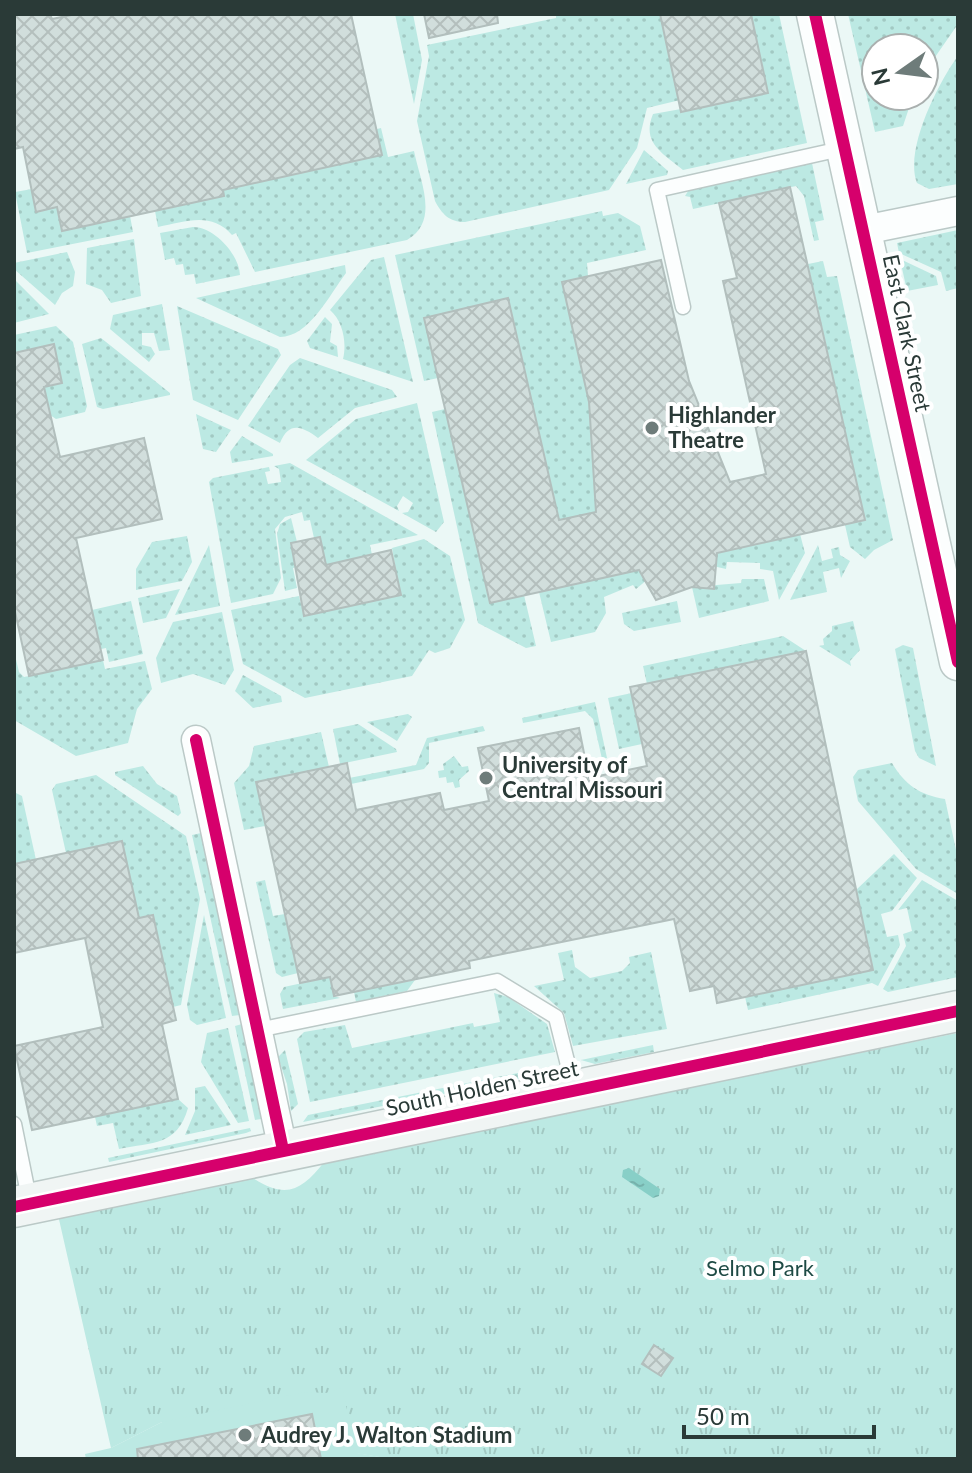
<svg xmlns="http://www.w3.org/2000/svg" width="972" height="1473" font-family="Lato,sans-serif">
<style>
.grass{fill:url(#grass-dots)}
.park{fill:url(#park-tufts)}
.garden{fill:#bce9e3}
.water{fill:url(#water-ripples)}
.building{fill:url(#building-cross-hatch);stroke:#b2bfbd;stroke-width:2}
.lines{fill:none;stroke-linecap:round;stroke-linejoin:round}
.service-casing{stroke:#bbc9c7;stroke-width:17}
.minor-casing{stroke:#bbc9c7;stroke-width:31}
.tertiary-casing{stroke:#bbc9c7;stroke-width:39}
.secondary-casing{stroke:#bbc9c7;stroke-width:43}
.service{stroke:#fcfefe;stroke-width:14}
.minor{stroke:#fcfefe;stroke-width:28}
.tertiary{stroke:#fcfefe;stroke-width:36}
.secondary{stroke:#f0f5f4;stroke-width:40}
.cycleway-casing{stroke:#fff;stroke-width:17}
.cycleway{stroke:#d6006c;stroke-width:12}
.poi-dot{fill:#6e7c7a;stroke:#fff;stroke-width:3}
.labels{text-anchor:middle;stroke-width:8;stroke-linejoin:round;paint-order:stroke}
.street-label{font-size:22px;fill:#2a3a37;stroke:#fff}
.poi-label{font-size:22px;font-weight:bold;fill:#2a3a37;stroke:#fff;text-anchor:start}
.park-label{font-size:22px;fill:#1e4a44;stroke:#fff}
</style>
<defs>
<pattern id="grass-dots" width="8" height="8" patternUnits="userSpaceOnUse" patternTransform="scale(2)"><rect width="8" height="8" fill="#bce9e3"/><path d="M2 2h.1M6 6h.1" fill="none" stroke="#a2c9c3" stroke-width="1.8" stroke-linecap="round"/></pattern>
<pattern id="park-tufts" width="24" height="20" patternUnits="userSpaceOnUse" patternTransform="scale(2)"><rect width="24" height="20" fill="#bce9e3"/><path d="M3 7l-1-3M5 7V3M7 7l1-3M15 17l-1-3M17 17v-4M19 17l1-3" fill="none" stroke="#a2c9c3"/></pattern>
<pattern id="water-ripples" width="26" height="14" patternUnits="userSpaceOnUse" patternTransform="scale(2)"><rect width="26" height="14" fill="#88cfc7"/><path d="M2 4q2-2 4 0t4 0M15 11q2-2 4 0t4 0" fill="none" stroke="#76b2ac"/></pattern>
<pattern id="building-cross-hatch" width="8" height="8" patternUnits="userSpaceOnUse" patternTransform="scale(2)"><rect width="8" height="8" fill="#d1dedc"/><path d="M0 0l8 8M0 8l8-8" fill="none" stroke="#b4bfbd"/></pattern>
</defs>
<rect width="100%" height="100%" fill="#ebf8f6"/>
<!-- grass -->
<path class="grass" d="M395,14h18l9,46 -8,44z
M556,14h104l20,86 -33,8 -10,40 -28,42 -144,32c-16,0 -23,-8 -30,-21l-18,-80 12,-65 -2,-11 129,-27z
M751,14h28l28,129 -124,27c-20,-17 -42,-27 -30,-56l28,-5 2,3 85,-19z
M848,14h110v10l-34,49v-25h-48v48h37l-10,30 -28,6z
M958,56v128l-29,5 -12,-6c-13,-33 21,-100 41,-127z
M381,128l7,29 26,-6c6,30 26,70 -7,89l-152,32 -19,-39 -4,2c-21,-24 -47,-13 -74,-8l-3,-16 69,-15 -6,-26z
M644,150l24,21 -1,4 -41,9z
M812,163l12,57 -9,2 4,18 -5,1 -10,-45 -8,-10 -103,23 -3,-12 -5,-1 5,-8z
M32,189l5,22 20,-4 5,24 68,-15 3,16 -106,21 -12,-61z
M602,211l1,5 15,-3 22,13 6,24 -59,13 1,13 -26,6 27,120 5,77 43,1 5,21 -83,19 -135,-202 14,60 -14,3 -29,-126z
M193,227c21,0 46,27 47,48l-44,9 -2,-10 -9,1 -2,-11 -7,1 -2,-7 -9,2 -5,-27z
M958,230v58l-12,3 -5,-19 -42,-19 -2,-10z
M134,239l7,57 -30,7 -9,-13 -16,-6 1,-36z
M67,252l8,20 -2,14 -11,7 -7,12 -41,-36v-6z
M384,257l29,125 -70,-23c4,-16 0,-38 -13,-49l41,-50z
M900,259l36,17 2,9 -31,6z
M823,261l4,16 10,-1 56,264 -19,10 -9,9 -15,-12 -5,-22 20,-6 -57,-255z
M345,265l1,8c-16,21 -37,64 -66,64l-84,-39z
M14,279l35,35 -35,9z
M162,304l8,46 -11,1 -5,-18h-12v12l9,2 4,7 -6,8 -39,-33 3,-14z
M177,306l101,43 3,6 -43,65 -45,-20z
M325,317l7,7 -2,18 7,4 1,11 -28,-9 -3,-7z
M56,326l17,16 14,64 -2,6 -29,7 -6,-4 -6,-28 18,-5 -8,-37 -40,8v-18z
M101,338l69,55v2l-67,14 -6,-2 -15,-63z
M300,358l92,32 5,7 -42,11 -37,30c-16,-12 -29,-17 -38,5l-32,-17 42,-61z
M417,403l27,119 -8,10 -34,-19 6,-1 5,-9 -10,-7 -6,10 2,5 -93,-51 50,-41z
M445,409l45,194 34,-8 12,51 -10,2 -48,-25 -46,-211z
M196,414l35,16 -15,22 -13,-3z
M242,436l31,18v2l-41,7 -2,-11z
M290,463l128,72 -48,10 2,10 -46,10 -7,-28 -5,1 -4,-18 -6,1 -2,-9 -17,5 -10,12 6,49 -8,16 -42,9 -22,-121 4,-4 56,-11 1,4 -5,1 3,12 13,-2 -2,-13 -5,-3z
M291,518l6,24v25l-4,1 4,20 -12,3 -8,-57 3,-10z
M800,534l5,19 -26,47 -6,-29 -13,-2v-6l-33,-1 -1,7 -39,-9z
M187,536l5,26 -10,19 -46,9v-21l16,-27z
M424,539l26,17 15,64 -15,28 -15,5 -6,-3 -17,26 -107,22 -62,-34 -12,-54 68,-14 5,20 96,-21 -8,-47z
M209,545l11,61 -45,9z
M818,545l4,16 11,-3 -2,-9 8,-2 1,8 10,6 -9,17 -2,-10 -16,4 4,20 -37,8z
M666,564l-30,25 -3,-4 -29,12 2,16 -11,19 -44,10 -12,-50z
M742,579h22l5,22 -70,17 -7,-31 49,-4z
M180,589l-14,29 -23,5 -5,-25z
M131,601l12,53 -34,8 -3,-14 -5,1 -9,-39z
M677,601l4,21 -47,9 -10,-7 -2,-11z
M222,612l12,58 -9,15 -32,-11 -32,9 -5,-25 17,-36z
M853,621l7,29 -10,11 1,5 -32,-20 5,-1 -1,-6 9,-8v-5z
M783,636l23,15 -159,33 -4,-18z
M903,645l10,3 23,118 -17,-8 -4,-7 -20,-102z
M14,651l5,21 5,5 79,-17 2,9 40,-8 7,28 -15,20 -9,34 -52,13 -62,-36z
M243,675l38,21 1,6 -29,6 -18,-17z
M632,693l10,51 -23,5 -11,-51z
M595,702l12,56 -5,1 -9,-40 -8,-8 -62,12 -1,-5z
M408,714l4,3 -15,24 -30,-19z
M358,724l38,25 1,3 -57,12 -7,-35z
M483,726l2,5 -56,12v20l-5,6 -73,15 -2,-6 67,-13 11,-27z
M321,732l8,35 -73,15 9,44 -21,4 -10,-47 15,-17 5,-20z
M454,756l8,11 6,-1 1,5 -10,9 1,7 -5,1 -2,-6 -6,1 -1,-6 -7,1 -1,-7 6,-1 -1,-6z
M892,763c13,22 28,32 53,36l13,60v35l-42,-25 -58,-68 -5,-24 5,-7z
M143,766l14,18 20,12 4,17 -3,3 -63,-41v-3z
M96,775l90,61 14,63 -19,106 -8,2 -20,-92 -14,3 -17,-76 -56,11 -14,-63 4,-6z
M14,792l8,4 14,64 -22,4z
M201,833l39,182 -8,1 -40,-181z
M894,854l23,24 -25,33 -11,3 6,23 11,-2 2,10 -22,41 -6,-3 -124,27 -3,-13 128,-27 -17,-80z
M265,880l8,36 12,-2 13,59 -16,4 -6,-4 -20,-91z
M922,880l36,21v76l-70,15 -5,-3 23,-43 -3,-12 9,-3 -5,-23 -9,2z
M204,915l22,103 -29,7 -7,-5 -3,-15z
M572,950l3,17 15,11 32,-7 8,-8 -1,-6 22,-5 16,77 -94,17 -9,-33 -30,-27 30,-6 -6,-27z
M330,977l4,19 6,2 -57,11 -3,-15 4,-7z
M415,980l-8,11 -51,11 -2,-10z
M494,993l14,4 39,27 8,28 -245,50 -13,-63 7,-7 41,-7 7,23 121,-25 1,4 26,-5z
M242,1024l19,90v5l-6,1 -20,-94z
M228,1028l21,93 -11,2 -37,-61 6,-29z
M653,1045l1,7 -59,12 -14,-4z
M285,1050l13,54 -7,7 -4,-27 -9,-27z
M553,1066l-10,8 -240,48 5,-7z
M205,1086l26,39 -46,10 10,-24v-23z
M178,1099l10,9c-11,38 -35,34 -69,41l-6,-26 -16,3 -2,-9z
M250,1128l1,3 -5,2 -137,29 -1,-4z"/>
<!-- park -->
<path class="park" d="M958,1033v426h-566l-230,-37 -51,26 -53,-233 195,-37c34,22 49,12 72,-17z"/>
<!-- garden -->
<path class="garden" d="M342,1388l15,65 35,6h-306l-1,-5 26,-6 51,-26 143,-30 21,1z"/>
<!-- water -->
<path class="water" d="M629,1168l31,21 -1,7 -6,2 -31,-21 1,-7z"/>
<!-- building -->
<path class="building" d="M14,14h36l2,5 24,-5h275l31,141 -159,35 1,6 -162,35 -5,-24 -21,5 -13,-65 -9,2z
M424,14h73l1,9 -69,15z
M660,14h91l17,79 -87,19z
M790,187l75,333 -148,33 -3,36 -22,-2 -36,13 -17,-30 -149,33 -66,-285 84,-20 51,222 37,-8 -7,-110 -27,-120 99,-22 28,121 41,101 36,-8 -43,-193 14,-3 -18,-75z
M54,344l8,39 -18,4 16,70 84,-19 18,81 -86,19 27,122 -74,16 -15,-69v-254z
M320,537l6,28 65,-15 10,45 -97,21 -13,-73z
M806,651l67,319 -156,33 -3,-17 -24,5 -16,-72 -205,42 1,7 -136,28 -4,-19 -30,6 -44,-201 91,-19 9,47 84,-17 4,17 45,-9 -11,-53 101,-20 10,50 58,-12 -17,-79z
M122,841l17,77 14,-3 23,105 -14,4 16,75 -146,31 -18,-84 89,-19 -18,-89 -71,15v-89z
M654,1345l19,13 -12,18 -19,-12z
M312,1414l9,45h-183l-1,-10z"/>
<g class="lines">
<defs>
<path id="service" d="M683,307l-26,-117 188,-42
M258,1030l239,-49 59,36 18,72
M14,1124l16,79"/>
<path id="minor" d="M864,230l94,-19
M196,740l87,410"/>
<path id="tertiary" d="M815,14l143,648"/>
<path id="secondary" d="M14,1207l944,-196"/>
</defs>
<!-- service casing -->
<use href="#service" class="service-casing"/>
<!-- minor casing -->
<use href="#minor" class="minor-casing"/>
<!-- tertiary casing -->
<use href="#tertiary" class="tertiary-casing"/>
<!-- secondary casing -->
<use href="#secondary" class="secondary-casing"/>
<!-- service -->
<use href="#service" class="service"/>
<!-- minor -->
<use href="#minor" class="minor"/>
<!-- tertiary -->
<use href="#tertiary" class="tertiary"/>
<!-- secondary -->
<use href="#secondary" class="secondary"/>
<defs>
<path id="cycleway" d="M815,14l143,648
M196,740l87,410
M14,1207l944,-196"/>
</defs>
<!-- cycleway casing -->
<use href="#cycleway" class="cycleway-casing"/>
<!-- cycleway -->
<use href="#cycleway" class="cycleway"/>
</g>
<!-- markers -->
<g class="poi-dot">
<circle cx="652" cy="428" r="8"/>
<circle cx="486" cy="778" r="8"/>
<circle cx="245" cy="1435" r="8"/>
</g>
<g class="labels">
<!-- street labels -->
<g class="street-label">
<text transform="translate(907 333) rotate(78)" y="8">East Clark Street</text>
<text transform="translate(482 1088) rotate(-12)" y="8">South Holden Street</text>
</g>
<!-- poi labels -->
<g class="poi-label">
<text x="668" y="423">Highlander<tspan x="668" dy="25">Theatre</tspan></text>
<text x="502" y="773">University of<tspan x="502" dy="25">Central Missouri</tspan></text>
<text x="261" y="1443">Audrey J. Walton Stadium</text>
</g>
<!-- park labels -->
<g class="park-label">
<text x="760" y="1276">Selmo Park</text>
</g>
</g>
<!-- border -->
<rect width="972" height="1473" fill="none" stroke="#2a3a37" stroke-width="32"/>
<!-- north arrow -->
<g transform="translate(900 72) rotate(256)"><circle r="38" fill="#ffffff" stroke="#aab0af" stroke-width="2"/>
<path d="M0-6L14 30L0 20L-14 30Z" fill="#6e7c7a"/>
<text y="-12" font-size="22" font-weight="bold" text-anchor="middle" fill="#2a3a37">N</text>
</g>
<!-- scale -->
<path d="M684 1425v12h190v-12" fill="none" stroke="#2a3a37" stroke-width="4"/>
<text x="696" y="1425" font-size="24" fill="#2a3a37" stroke="#ffffff" stroke-width="6" paint-order="stroke">50 m</text>
</svg>
